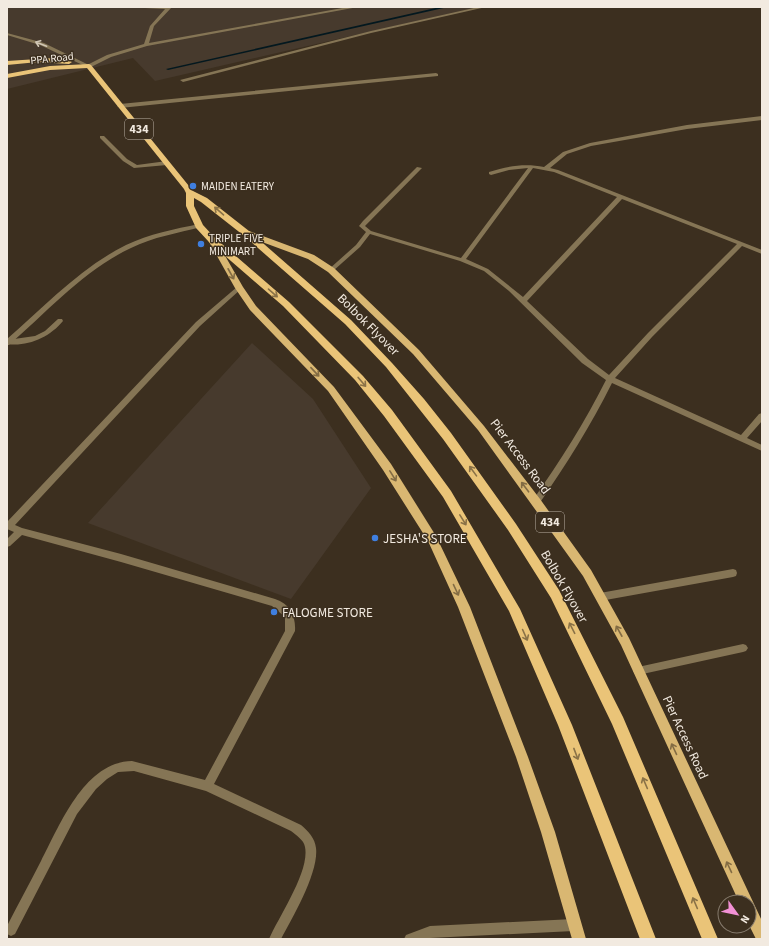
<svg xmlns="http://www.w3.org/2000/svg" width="769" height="946" font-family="'Source Sans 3',sans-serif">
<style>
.industrial{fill:#473a2d}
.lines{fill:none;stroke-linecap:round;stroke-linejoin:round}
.stream{fill:#03181f;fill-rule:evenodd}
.service{fill:#857555;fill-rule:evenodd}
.minor{fill:#857555;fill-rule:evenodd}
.primary{fill:#d9b772;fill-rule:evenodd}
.trunk{fill:#eac478;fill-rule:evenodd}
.oneway{stroke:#d1c7b6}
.oneway2{stroke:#8a7247}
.oneway3{stroke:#836c44}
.shop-dot{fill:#3f7fe0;stroke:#3c2f1f;stroke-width:1.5}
.labels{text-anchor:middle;stroke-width:3;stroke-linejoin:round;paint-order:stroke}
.far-street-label{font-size:11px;fill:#f2eae0;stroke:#3c2f1f}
.far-poi-label{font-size:11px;fill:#f2eae0;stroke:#3c2f1f;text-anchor:start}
.shield{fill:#3c2f1f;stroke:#bbb2a6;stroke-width:1}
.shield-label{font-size:12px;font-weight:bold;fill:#f2eae0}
.street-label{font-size:13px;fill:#f2eae0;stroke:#3c2f1f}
.poi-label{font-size:13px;fill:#f2eae0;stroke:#3c2f1f;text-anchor:start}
</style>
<rect width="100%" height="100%" fill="#3c2f1f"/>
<!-- industrial -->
<path class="industrial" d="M7,7h471l-323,74 -22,-23 -126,31z
M252,343l61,56 58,89 -80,111 -203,-76z"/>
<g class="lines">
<!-- stream -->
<path class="stream" d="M440,7h8l-280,63 -2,-1z"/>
<!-- service -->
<path class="service" d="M143,7h29l-18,19 -5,17 199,-36h10l-211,39 -36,11 -20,10h-4v-2l20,-10 37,-11 6,-18 15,-17 -20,-1z
M478,7h8l-115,26 -188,49 -3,-2 191,-49z
M436,73l2,1v2l-318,32 -3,-2 3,-2z
M100,136h4l23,23 10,6 30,-4 3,2 -3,2 -33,3 -11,-7 -23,-23z
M58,319h4l1,2c-13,16 -35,26 -56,23v-4l28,-4 10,-5z
M733,569l3,1 1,3 -1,3 -3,1 -133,24 -3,-1 -1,-3 1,-3 3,-1z
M743,644l3,1 2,3 -2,3 -3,1 -105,23 -3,-1 -2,-3 2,-3 3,-1z
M574,919l4,2 2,4 -2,4 -4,2 -144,7 -4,1h-22l2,-4 24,-9z"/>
<!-- minor -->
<path class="minor" d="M7,33l37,10 47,23 -4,1 -47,-22 -33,-10z
M762,116v4l-75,9 -96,17 -24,8 -17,14 8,2 204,80v4l-20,-8 -90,91 -37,41 126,57 18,-21 3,-1v8l-15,17 15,7v6l-150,-68c-21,42 -46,82 -73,121h-6l-1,-2 1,-2c27,-39 52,-78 73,-120l-24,-17 -73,-72 -25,-20 -24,-10 -90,-27 -10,13 -27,24h-4l-1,-1 28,-25 10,-13 -7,-6 4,-5 54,-54 5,1 -57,58 6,5 90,27 67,-90 -19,2 -18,5 -2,-1v-2c19,-6 36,-9 55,-5l19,-15 27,-9 97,-18zM533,168l21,4 63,25 -94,100 -35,-28 -22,-10zM622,199l115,45 -89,89 -39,42 -21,-16 -61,-58z
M199,224l3,2 -1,1c-23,6 -48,10 -70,21 -47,22 -83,63 -122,97h-2v-6c38,-33 73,-71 119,-94 23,-11 49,-16 73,-21z
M239,286l3,2 -1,1 -41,37 -185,199 7,3 99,26 154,45c15,5 21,17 20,32l-81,153 87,41c7,6 14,13 15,23 3,24 -23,69 -35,91h-12c10,-23 41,-68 36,-92 -1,-7 -9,-12 -14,-16l-85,-40 -72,-20 -16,1 -11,7 -11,10 -19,25 -62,120 -4,2 -4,-2v-8c11,-22 23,-43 34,-65 19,-36 43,-99 91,-100l73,19 80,-149v-14l-13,-11 -151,-44 -99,-27 -12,11 -3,1v-8l7,-7 -7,-3v-7l189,-200 41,-35z"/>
<!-- primary -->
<path class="primary" d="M243,231h6l65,24 20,13 85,82 65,76 56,73 51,71 38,68 133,283v18h-6l-7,-14v-23h-10l-118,-257 -38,-69 -105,-146 -65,-76 -85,-82 -20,-13 -65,-24z
M209,238h3l4,2 27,47 13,19 78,81 57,77 45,72 34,71 58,150 27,75 31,107h-14l-31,-107 -25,-75 -58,-150 -30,-66 -45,-71 -55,-79 -78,-81 -15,-22 -27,-48z"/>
<!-- trunk -->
<path class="trunk" d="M53,58l16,2 3,2 -3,2 -31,-2 -31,3v-4z
M89,64l2,1 102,126 14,7 42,33 102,89 41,43 32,36 27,34 65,91 43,66 64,127 95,222h-16l-90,-215 -61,-126 -43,-68 -65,-91 -57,-72 -41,-43 -102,-89 -42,-33 -7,-4v8l9,19 12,13 74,64 74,74 29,34 59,81 69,118 52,116 84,214h-16l-82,-214 -49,-114 -66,-114 -59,-81 -29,-36 -72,-74 -74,-64 -13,-14 -10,-22v-13l-2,-4 -97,-121 -37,2 -43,8v-4l43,-8z"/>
</g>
<!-- one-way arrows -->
<defs><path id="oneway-shaft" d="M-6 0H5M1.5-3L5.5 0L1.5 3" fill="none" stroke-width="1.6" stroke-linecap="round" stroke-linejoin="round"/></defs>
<use class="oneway" href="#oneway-shaft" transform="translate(41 44) rotate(-159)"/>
<g class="oneway2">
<use href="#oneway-shaft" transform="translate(219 211) rotate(-139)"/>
<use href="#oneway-shaft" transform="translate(273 293) rotate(41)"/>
<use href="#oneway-shaft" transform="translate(362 382) rotate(50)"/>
<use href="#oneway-shaft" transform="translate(473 471) rotate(-126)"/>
<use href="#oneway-shaft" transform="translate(463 520) rotate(58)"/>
<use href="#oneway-shaft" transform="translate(572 628) rotate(-117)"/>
<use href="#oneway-shaft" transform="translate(525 635) rotate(66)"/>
<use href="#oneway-shaft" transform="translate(576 754) rotate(69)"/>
<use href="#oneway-shaft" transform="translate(645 783) rotate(-113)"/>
<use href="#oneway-shaft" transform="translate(695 903) rotate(-113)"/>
</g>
<g class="oneway3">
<use href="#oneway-shaft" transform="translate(231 274) rotate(61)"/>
<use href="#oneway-shaft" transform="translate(315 372) rotate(47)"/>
<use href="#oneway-shaft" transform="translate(393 476) rotate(58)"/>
<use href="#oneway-shaft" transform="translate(525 487) rotate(-127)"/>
<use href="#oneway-shaft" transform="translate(456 590) rotate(65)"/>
<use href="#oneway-shaft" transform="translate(619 631) rotate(-119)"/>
<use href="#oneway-shaft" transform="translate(674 749) rotate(-115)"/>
<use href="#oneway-shaft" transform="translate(729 867) rotate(-115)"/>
</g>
<!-- markers -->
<g class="shop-dot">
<circle cx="193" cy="186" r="4"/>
<circle cx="201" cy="244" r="4"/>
<circle cx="375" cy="538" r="4"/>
<circle cx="274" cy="612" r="4"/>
</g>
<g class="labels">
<!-- far-street labels -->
<g class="far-street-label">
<text transform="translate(52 58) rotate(-6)" y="4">PPA Road</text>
</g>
<!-- far-poi labels -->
<g class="far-poi-label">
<text x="201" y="190">MAIDEN EATERY</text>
<text x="209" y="242">TRIPLE FIVE<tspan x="209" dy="13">MINIMART</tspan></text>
</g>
<!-- shield labels -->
<g class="shield">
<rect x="125" y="119" width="28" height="20" rx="3"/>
<rect x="536" y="512" width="28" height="20" rx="3"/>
</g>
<g class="shield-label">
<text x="139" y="133">434</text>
<text x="550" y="526">434</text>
</g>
<!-- street labels -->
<g class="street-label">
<text transform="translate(369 324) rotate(45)" y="5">Bolbok Flyover</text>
<text transform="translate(521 456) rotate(53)" y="5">Pier Access Road</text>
<text transform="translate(565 586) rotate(60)" y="5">Bolbok Flyover</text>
<text transform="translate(686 737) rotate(65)" y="5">Pier Access Road</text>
</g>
<!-- poi labels -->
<g class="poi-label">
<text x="383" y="543">JESHA'S STORE</text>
<text x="282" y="617">FALOGME STORE</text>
</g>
</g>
<!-- border -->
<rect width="769" height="946" fill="none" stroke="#f2eae0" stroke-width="16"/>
<!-- north arrow -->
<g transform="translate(737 914) rotate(123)"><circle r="19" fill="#3c2f1f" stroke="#857a6c"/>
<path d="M0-3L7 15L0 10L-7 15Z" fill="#f391d6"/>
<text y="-6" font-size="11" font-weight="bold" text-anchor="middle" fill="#f2eae0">N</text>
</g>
</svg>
